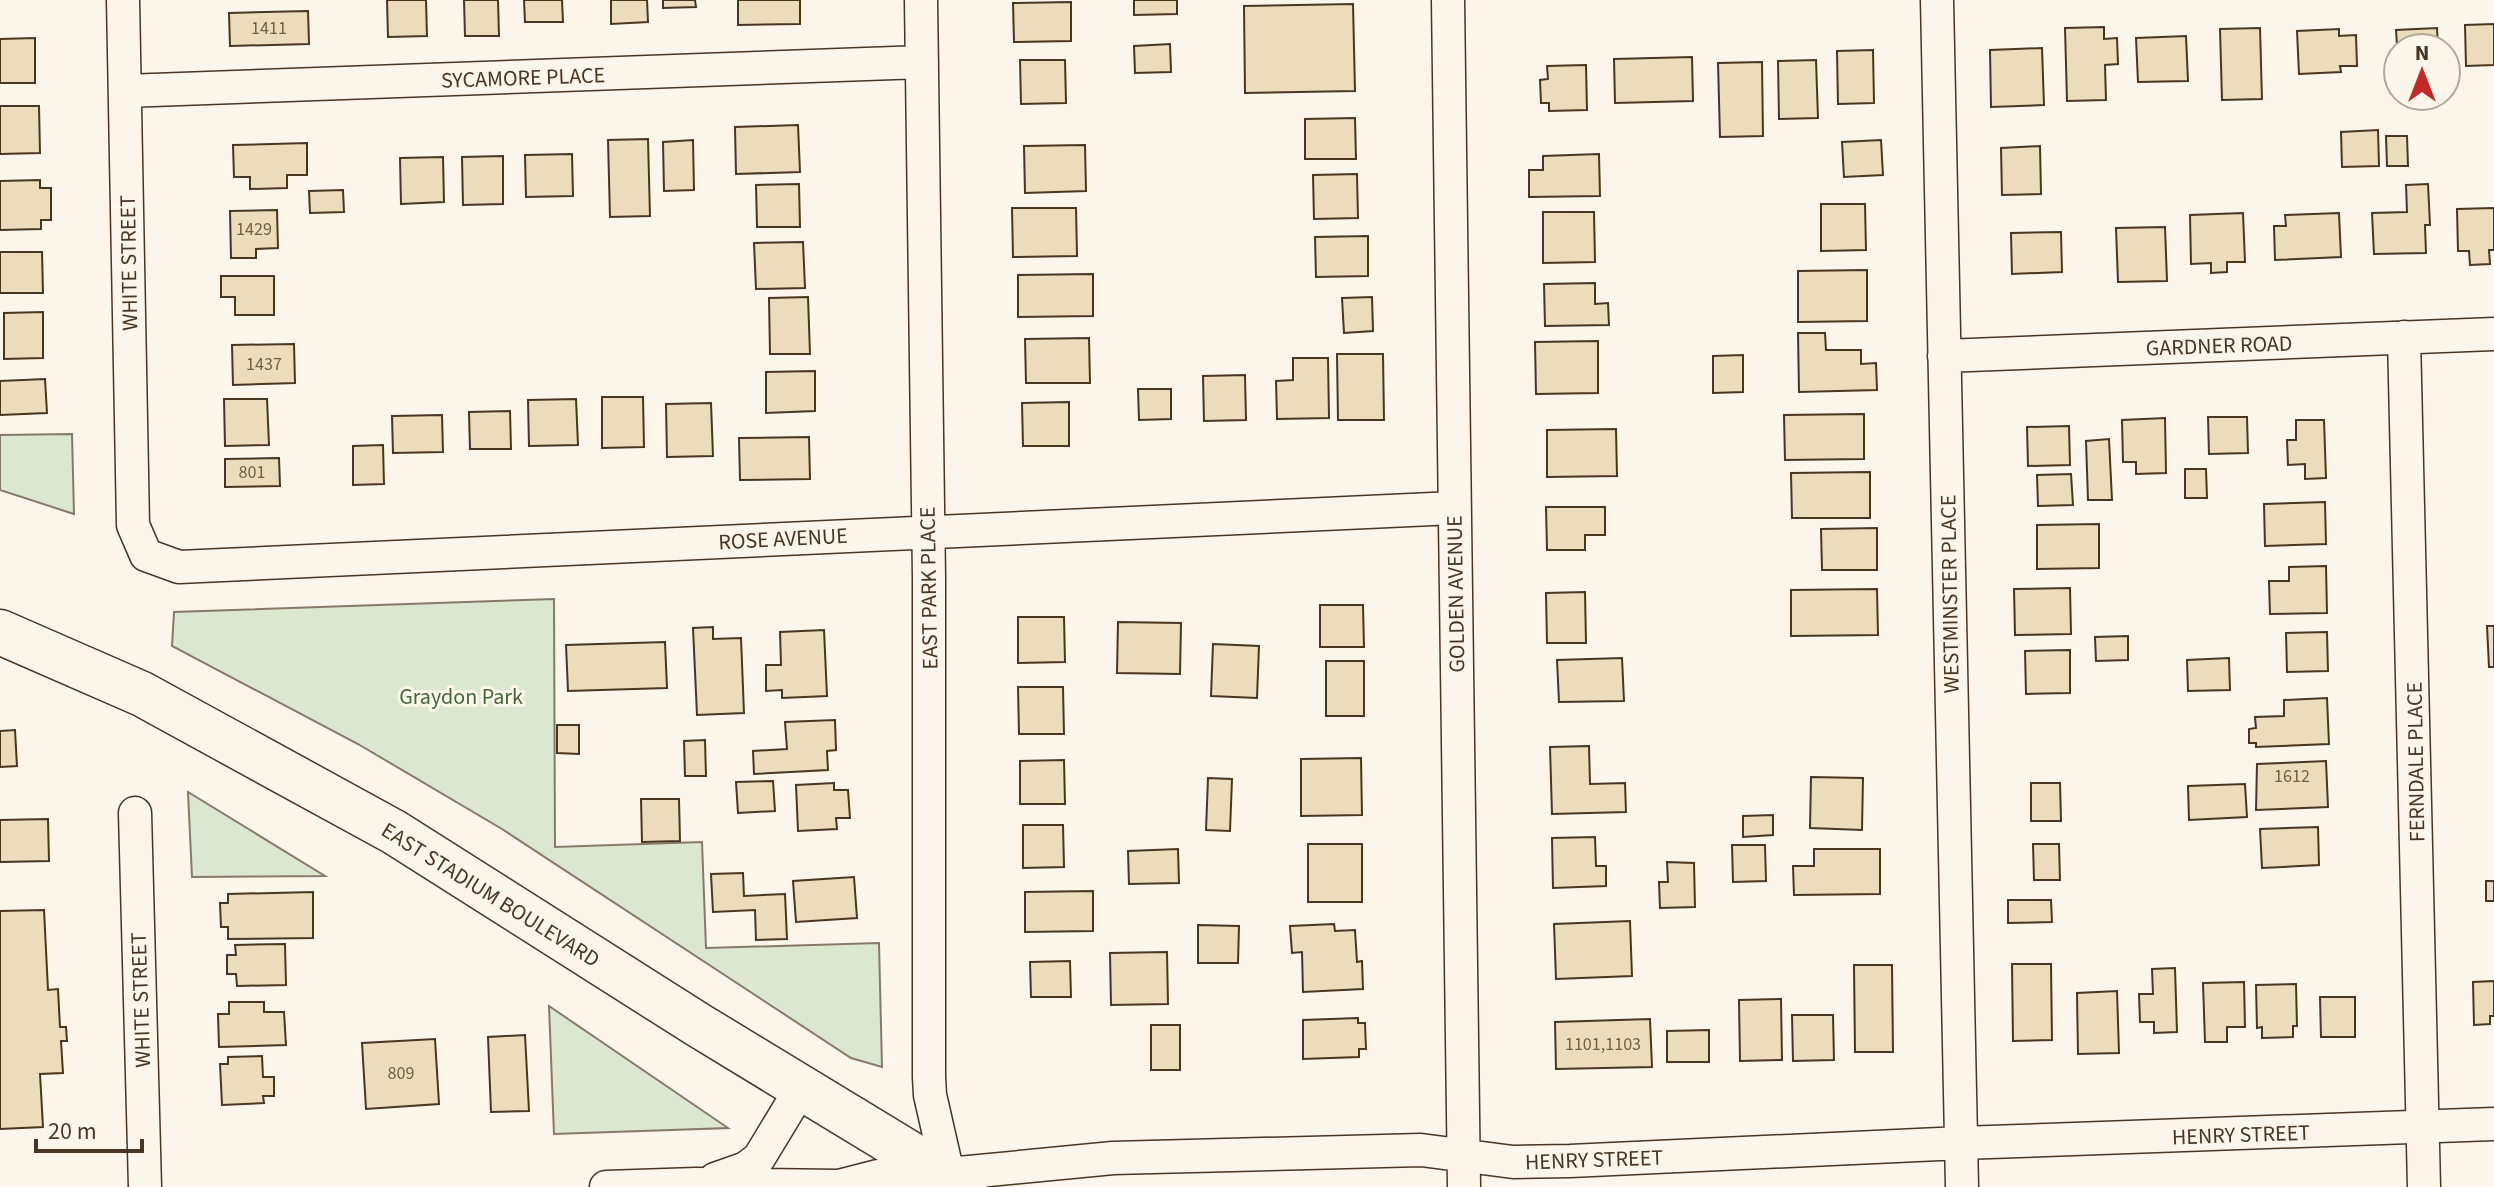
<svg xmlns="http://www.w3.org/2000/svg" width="2494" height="1187" font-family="'Source Sans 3',sans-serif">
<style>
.green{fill:#dce7d0;stroke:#887966;stroke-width:2}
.building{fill:#ecdcbc;stroke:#4a3520;stroke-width:2}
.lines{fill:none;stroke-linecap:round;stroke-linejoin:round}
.minor-casing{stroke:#4a3520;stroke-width:35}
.secondary-casing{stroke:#4a3520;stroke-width:47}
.minor{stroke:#fbf6e9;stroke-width:32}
.secondary{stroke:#fbf6e9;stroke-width:44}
.labels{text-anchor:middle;stroke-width:6;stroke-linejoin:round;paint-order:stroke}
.number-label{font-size:18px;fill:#725f47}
.street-label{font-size:22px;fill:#4a3520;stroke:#fbf6e9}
.park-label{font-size:22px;fill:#436837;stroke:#fbf6e9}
</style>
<rect width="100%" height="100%" fill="#fbf6e9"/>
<!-- green -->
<path class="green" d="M72,434l2,80 -74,-24v-55z
M554,599l1,248 147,-5 4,106 173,-5 3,124 -31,-9 -349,-229 -144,-85 -186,-98 2,-34z
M188,792l137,84 -133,1z
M549,1006l179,122 -174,6z"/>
<!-- building -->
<path class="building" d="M387,0h39l1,36 -39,1z
M464,0h34l1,36h-34z
M524,0h38l1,22h-38z
M611,0h36l1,22 -37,2z
M663,0h32l1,7 -33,1z
M738,0h62v24l-62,1z
M1134,0h43v14l-43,1z
M1071,2v39l-57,1 -1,-39z
M1353,4l2,87 -110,2 -1,-87z
M308,11l1,33 -79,2 -1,-33z
M2494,24v41l-28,1 -1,-41z
M2104,27v12l13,-1 1,26 -13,1 1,35 -39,1 -2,-73z
M2260,28l2,71 -40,1 -2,-71z
M2437,28l1,20h-40v12l-2,-30z
M2339,29v7l17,-1 1,31h-17l1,6 -42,2 -2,-43z
M2186,36l2,45 -50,1 -2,-44z
M35,38v45h-35v-44z
M1170,44l1,28 -36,1 -1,-27z
M2042,48l2,57 -53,2 -1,-57z
M1873,50l1,53 -36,1 -1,-53z
M1692,57l1,44 -78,2 -1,-44z
M1020,60h45l1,43 -45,1z
M1816,60l2,58 -39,1 -1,-58z
M1762,62l1,74 -43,1 -2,-74z
M1586,65l1,45 -38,1v-8h-8l-1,-23 8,-1 -1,-13z
M0,106h39l1,47 -40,1z
M1355,118l1,41h-51v-40z
M798,125l2,47 -64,2 -1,-47z
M2378,130l1,36 -37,1 -1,-35z
M2386,136h21l1,30h-21z
M648,139l2,77 -40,1 -2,-77z
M693,140l1,50 -30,1 -1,-49z
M1881,140l2,35 -39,2 -2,-35z
M307,143v32h-20v13l-37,1v-12h-16l-1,-32z
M1085,145l1,46 -61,2 -1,-47z
M2040,146l1,48 -39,1 -1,-47z
M572,154l1,42 -47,1 -1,-42z
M1599,154l1,42 -71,1v-27h14v-14z
M503,156v48l-40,1 -1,-48z
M443,157l1,45 -43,2 -1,-46z
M1357,174l1,44 -44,1 -1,-44z
M40,180v8h11v32h-10v9l-41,1v-49z
M799,184l1,43h-43l-1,-42z
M2428,184l2,41h-5l1,28 -52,1 -2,-41 35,-1 -1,-27z
M343,190l1,22 -34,1 -1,-22z
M1821,204h44l1,46 -45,1z
M1012,208h64l1,48 -64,1z
M2494,208v42h-5l1,14 -20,1 -1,-14h-11l-1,-42z
M277,210l1,38 -22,1v9h-25l-1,-47z
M1543,212h51l1,50 -52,1z
M2243,213l2,49h-18v10l-16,1v-10l-20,1 -1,-49z
M2339,213l2,44 -66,3 -1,-34h12l-1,-11z
M2165,227l2,54 -49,1 -2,-54z
M2061,232l1,40 -50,2 -1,-41z
M1368,236v40l-52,1 -1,-40z
M803,242l2,46 -49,1 -2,-46z
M0,252h42l1,41h-43z
M1867,270v51l-69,1v-51z
M1093,274v42l-75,1v-42z
M221,276h53v39h-39v-18h-14z
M1595,283v21l13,-1 1,22 -64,1 -1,-42z
M808,297l2,57h-40l-1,-56z
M1372,297l1,34 -29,2 -2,-35z
M43,312v46l-39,1v-46z
M1798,333h27l1,17h35v14l15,-1 1,27 -78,2z
M1089,338l1,45h-64l-1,-44z
M1598,341v52l-62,1 -1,-52z
M294,344l1,39 -62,2 -1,-40z
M1337,354h46l1,66h-46z
M1743,355v37l-30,1v-37z
M1293,358h35l1,60 -52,1 -1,-38 17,-1z
M815,371v40l-49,2v-41z
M1245,375l1,45 -42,1 -1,-45z
M45,379l2,34 -47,2v-34z
M1138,389h33v30l-32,1z
M602,397h41l1,50 -42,1z
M224,399h43l2,46 -44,1z
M576,399l2,46 -49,1 -1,-46z
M1069,402v44h-46l-1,-43z
M711,403l2,53 -46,1 -1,-53z
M510,411l1,38h-41l-1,-37z
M1864,414v45l-79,1 -1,-45z
M442,415l1,37 -50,1 -1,-37z
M2208,417h39l1,36 -39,1z
M2165,418l1,55 -30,1v-12h-13l-1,-42z
M2296,420h28l2,58 -21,1v-15l-17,1 -1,-25h9z
M2069,426l1,39 -42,1 -1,-39z
M1616,429l1,47 -70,1v-47z
M809,437l1,42 -70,1 -1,-42z
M2109,439l3,61h-24l-2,-59z
M383,445l1,39 -31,1v-39z
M279,458l1,28 -55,1v-28z
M2185,469h21l1,29h-22z
M1870,472v46h-78l-1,-45z
M2071,474l2,31 -35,1 -1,-31z
M2325,502l1,42 -61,2 -1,-42z
M1546,507h59v28h-20v15h-38z
M2099,524v44l-62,1v-44z
M1877,528v42h-55l-1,-41z
M2326,566l1,47 -57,1 -1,-33h20v-14z
M2070,588l1,46 -56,1 -1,-46z
M1877,589l1,46 -87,1v-46z
M1585,592l1,51h-39l-1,-50z
M1320,605h43l1,42h-44z
M1018,617h46l1,45 -47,1z
M1118,622l63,1 -1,51 -63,-1z
M2487,626h7v41h-5z
M713,627v12l28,-1 3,75 -47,2 -4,-87z
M824,630l3,66 -45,2v-8l-16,1v-26h15l-1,-33z
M2327,632l1,39 -41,1 -1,-39z
M2128,636v24l-32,1 -1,-24z
M665,642l2,46 -99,3 -2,-46z
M1213,644l46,2 -2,52 -46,-2z
M2070,650v43l-44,1 -1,-43z
M1622,658l2,43 -65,1 -2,-42z
M2229,658l1,32 -42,1 -1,-31z
M1326,661h38v55h-38z
M1018,687h45l1,47h-45z
M2327,698l2,46 -73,3v-4h-7v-14l7,-1 -1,-11 29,-1v-16z
M835,720l1,30 -9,1 1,19 -74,4 -1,-23 34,-2 -2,-27z
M557,725h22v29l-22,-1z
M15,730l2,36 -17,1v-36z
M705,740l1,36h-21l-1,-35z
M1589,746l1,38 35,-1 1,29 -74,2 -2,-67z
M1361,758l1,57 -61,1v-57z
M1064,760l1,44h-45v-43z
M2326,761l2,46 -72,3 1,-46z
M1811,777l52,1 -1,52 -52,-2z
M1208,778l24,1 -2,52 -24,-1z
M773,781l2,30 -37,2 -2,-31z
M834,783v7h14l2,28h-14l1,11 -39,2 -2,-46z
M2031,783h29l1,38h-30z
M2245,784l2,33 -58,3 -1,-34z
M641,799h38l1,42 -38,1z
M1773,815v20l-30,2v-21z
M48,819l1,42 -49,1v-42z
M1023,825h40l1,42 -41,1z
M2318,827l1,38 -57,3 -2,-39z
M1595,837l1,29h10v20l-53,2 -1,-50z
M1308,844h54v58h-54z
M2033,844h26l1,36h-26z
M1732,845h33l1,36 -33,1z
M1178,849l1,34 -50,1 -1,-33z
M1814,849h66v45l-86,1 -1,-29h21z
M1667,862l27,1 1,44 -35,1 -1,-26h9z
M743,873l1,23 41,-2 2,45 -31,1 -1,-30 -42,2 -2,-38z
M854,877l3,41 -61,4 -3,-41z
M2486,881h8v20h-8z
M1093,891v40l-68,1v-40z
M313,892v46l-85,1v-12h-7l-1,-24h8v-9z
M2008,900h43l1,22 -44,1z
M44,910l4,80 10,-1 2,38h6l1,14h-6l2,32 -23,1 3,53 -43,2v-218z
M1630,921l2,55 -76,3 -2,-55z
M1334,924l1,7 20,-1 2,32 5,-1 1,28 -60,3 -1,-40 -10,1 -2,-27z
M1198,925l41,1 -1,37h-40z
M285,944l1,41 -49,1 -1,-12h-9v-19h9l-1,-10z
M1167,952l1,52 -57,1 -1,-52z
M1070,961l1,36h-40l-1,-35z
M2012,964h39l1,76 -39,1z
M1854,965h38l1,87h-38z
M2175,968l2,64 -23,1v-11h-14l-1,-28h14l-1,-25z
M2494,981v35h-4v8l-16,1 -1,-43z
M2244,982l1,45h-18v15h-22l-2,-59z
M2296,984l1,42h-4v11l-31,1v-11l-5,1 -1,-43z
M2117,991l2,62 -41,1 -1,-61z
M2320,997h35v40h-34z
M1781,999l1,61 -42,1 -1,-61z
M229,1002h35v10h20l2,33 -67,2 -1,-33h11z
M1792,1015h41l1,45 -41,1z
M1358,1018v5h7l1,26h-7v8l-56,2v-39z
M1650,1019l2,48 -96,2 -1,-47z
M1151,1025h29v45h-29z
M1709,1030v32h-42v-31z
M525,1035l4,76 -38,1 -3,-75z
M435,1039l4,65 -73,5 -4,-66z
M262,1056l1,21h11v19h-11l1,7 -42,2 -2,-41h8v-7z"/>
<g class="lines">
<defs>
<path id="minor" d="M123,0l10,525 13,30 33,12 1275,-59
M921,0l8,578v499l1,18 18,79
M1448,0l16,1187
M1937,0l25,1187
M125,91l797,-29
M2404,337l20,850
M1944,356l550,-22
M135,813l10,374
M715,1179l31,-11 13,-10 43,-71
M606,1187l90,-3 143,2 39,-10 70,-2 165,-16 308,-8 92,12 57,-1 391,-18 533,-19"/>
<path id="secondary" d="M0,632l142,62 252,138 306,194 265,161"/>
</defs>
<!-- minor casing -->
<use href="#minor" class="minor-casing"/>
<!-- secondary casing -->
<use href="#secondary" class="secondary-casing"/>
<!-- minor -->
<use href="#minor" class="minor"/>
<!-- secondary -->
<use href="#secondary" class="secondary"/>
</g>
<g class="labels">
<!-- number labels -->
<g class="number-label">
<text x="269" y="34">1411</text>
<text x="254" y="235">1429</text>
<text x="264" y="370">1437</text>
<text x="252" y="478">801</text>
<text x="2292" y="782">1612</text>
<text x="1603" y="1050">1101,1103</text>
<text x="401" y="1079">809</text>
</g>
<!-- street labels -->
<g class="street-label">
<text transform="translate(523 77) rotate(-2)" y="8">SYCAMORE PLACE</text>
<text transform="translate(128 263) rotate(-91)" y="8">WHITE STREET</text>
<text transform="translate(2219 345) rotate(-2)" y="8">GARDNER ROAD</text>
<text transform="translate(783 538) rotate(-3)" y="8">ROSE AVENUE</text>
<text transform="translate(928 588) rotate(-91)" y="8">EAST PARK PLACE</text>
<text transform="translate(1455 594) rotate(-91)" y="8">GOLDEN AVENUE</text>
<text transform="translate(1949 594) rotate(-91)" y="8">WESTMINSTER PLACE</text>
<text transform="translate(2415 762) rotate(-91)" y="8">FERNDALE PLACE</text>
<text transform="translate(491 894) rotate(32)" y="8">EAST STADIUM BOULEVARD</text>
<text transform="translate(140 1000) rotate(-92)" y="8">WHITE STREET</text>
<text transform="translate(2241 1134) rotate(-2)" y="8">HENRY STREET</text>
<text transform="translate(1594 1159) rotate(-2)" y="8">HENRY STREET</text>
</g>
<!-- park labels -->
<g class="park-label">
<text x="461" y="704">Graydon Park</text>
</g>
</g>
<!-- north arrow -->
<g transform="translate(2422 72)"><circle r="38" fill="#fbf6e9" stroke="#b4a999" stroke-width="2"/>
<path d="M0-6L14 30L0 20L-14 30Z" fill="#c62828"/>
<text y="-12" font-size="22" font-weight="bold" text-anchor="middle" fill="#4a3520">N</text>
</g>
<!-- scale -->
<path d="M36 1139v12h106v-12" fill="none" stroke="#4a3520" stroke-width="4"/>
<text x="48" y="1139" font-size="24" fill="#4a3520" stroke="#fbf6e9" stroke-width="6" paint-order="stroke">20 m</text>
</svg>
